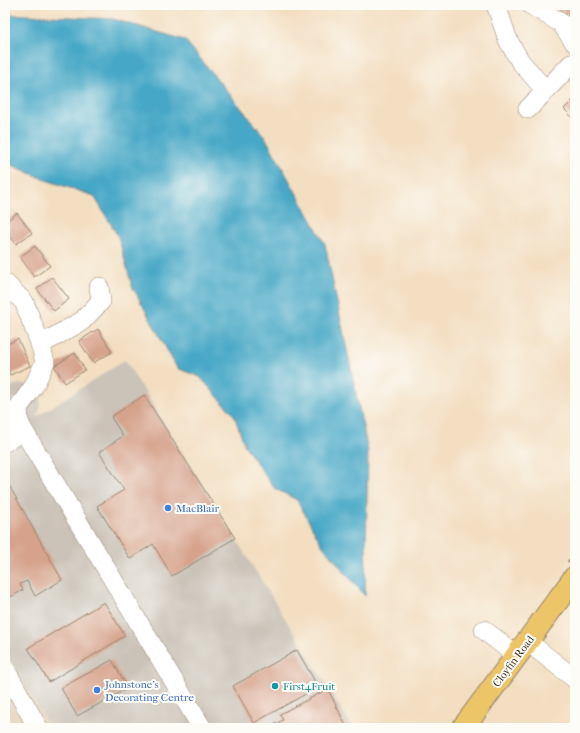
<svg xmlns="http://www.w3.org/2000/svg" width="580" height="733" font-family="'IM FELL French Canon',serif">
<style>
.built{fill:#e0ceb1}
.industrial{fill:#cbc3b8}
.water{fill:#47a7c6;stroke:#416872}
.building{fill:#d6a28b}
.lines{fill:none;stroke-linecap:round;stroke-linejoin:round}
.minor-casing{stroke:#978470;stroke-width:20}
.major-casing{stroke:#978470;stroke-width:24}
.path{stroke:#978470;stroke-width:2.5;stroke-dasharray:3 3;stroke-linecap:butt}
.minor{stroke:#fff;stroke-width:19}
.major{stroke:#edc569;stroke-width:22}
.shop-dot{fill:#3f7fe0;stroke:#fdfcf7;stroke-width:1.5}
.culture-dot{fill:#0f9aa8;stroke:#fdfcf7;stroke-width:1.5}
.labels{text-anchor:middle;stroke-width:4;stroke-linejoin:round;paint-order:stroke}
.shop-label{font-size:11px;fill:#366cbe;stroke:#fdfcf7;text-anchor:start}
.street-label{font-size:11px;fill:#3b2a1e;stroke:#fdfcf7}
.culture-label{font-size:11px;fill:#0d838f;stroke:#fdfcf7;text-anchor:start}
</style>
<rect width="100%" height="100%" fill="#fdfcf7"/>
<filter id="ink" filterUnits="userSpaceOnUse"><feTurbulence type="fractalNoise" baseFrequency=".025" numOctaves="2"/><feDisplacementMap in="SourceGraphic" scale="8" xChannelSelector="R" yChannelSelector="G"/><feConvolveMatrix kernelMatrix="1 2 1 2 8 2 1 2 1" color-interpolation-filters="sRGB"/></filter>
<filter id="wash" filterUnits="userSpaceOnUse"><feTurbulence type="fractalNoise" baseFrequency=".012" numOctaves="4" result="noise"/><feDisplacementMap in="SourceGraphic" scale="16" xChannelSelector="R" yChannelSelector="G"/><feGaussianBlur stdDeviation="0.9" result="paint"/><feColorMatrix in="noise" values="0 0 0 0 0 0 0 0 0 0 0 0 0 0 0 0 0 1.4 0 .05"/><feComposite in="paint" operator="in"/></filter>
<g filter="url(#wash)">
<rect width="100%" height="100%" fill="#f3dec1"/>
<!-- built -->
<path class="built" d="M5,652l45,76h-45z"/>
<!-- industrial -->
<path class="industrial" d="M125,360l228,368h-303l-45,-77v-262l10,-4 10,-1 15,12 1,11 -5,10z"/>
<!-- water -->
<path class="water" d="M5,14l108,5 72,21 80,97 60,107 43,207 -3,145 -43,-51 -25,-45 -23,-12 -29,-42 -11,-31 -34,-38 -23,-9 -45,-82 -14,-50 -24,-40 -48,-16 -41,-18z"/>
<g id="blocks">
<!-- building -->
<path class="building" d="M556,5h19v18l-9,-9z
M575,98v18l-2,2 -9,-9z
M17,213l15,20 -16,11 -11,-15v-7z
M35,246l15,20 -16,11 -14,-20z
M52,277l17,22 -15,12 -17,-22z
M98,329l14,23 -19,11 -14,-22z
M18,339l12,27 -20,9 -5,-12v-18z
M75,353l10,17 -20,13 -11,-17z
M144,395l91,143 -63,38 -19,-32 -23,15 -33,-53 27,-16 -25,-38 24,-16 -12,-19z
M5,478l57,102 -27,16 -8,-15 -7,3 3,6 -18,10z
M104,602l21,34 -76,46 -21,-34z
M297,650l21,37 -64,36 -21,-37z
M112,660l16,28 -51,28 -16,-28z
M328,689l19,39h-79l15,-8 -3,-6z"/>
</g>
</g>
<g filter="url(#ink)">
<use href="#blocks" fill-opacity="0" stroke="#978470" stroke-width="1"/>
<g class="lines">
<defs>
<path id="minor" d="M496,5l12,35 12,21 25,29
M531,5l30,18 14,20
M528,109l43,-45 4,-1
M5,283l19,19 16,41 5,19 -11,24 -16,22 1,14 4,8
M40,345l42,-24 19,-20 -2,-14
M5,442l18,-12 179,298
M484,630l33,26
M528,642l47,37
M5,669l33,59"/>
<path id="major" d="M463,728l112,-151"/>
</defs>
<!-- minor casing -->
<use href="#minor" class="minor-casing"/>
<!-- major casing -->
<use href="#major" class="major-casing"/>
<!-- path -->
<path class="path" d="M568,562l7,-10"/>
<!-- minor -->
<use href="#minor" class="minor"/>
<!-- major -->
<use href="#major" class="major"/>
</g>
</g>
<!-- markers -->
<g class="shop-dot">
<circle cx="168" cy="508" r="4"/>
<circle cx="97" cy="690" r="4"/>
</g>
<circle class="culture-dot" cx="275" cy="686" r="4"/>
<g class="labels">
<!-- shop labels -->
<g class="shop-label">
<text x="176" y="512">MacBlair</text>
<text x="105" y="688">Johnstone's<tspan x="105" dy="13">Decorating Centre</tspan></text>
</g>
<!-- street labels -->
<g class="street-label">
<text transform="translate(513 661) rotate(-53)" y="4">Cloyfin Road</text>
</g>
<!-- culture labels -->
<g class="culture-label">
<text x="283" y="690">First4Fruit</text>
</g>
</g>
<!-- margin -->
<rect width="580" height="733" fill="none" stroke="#fdfcf7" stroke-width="20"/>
</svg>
